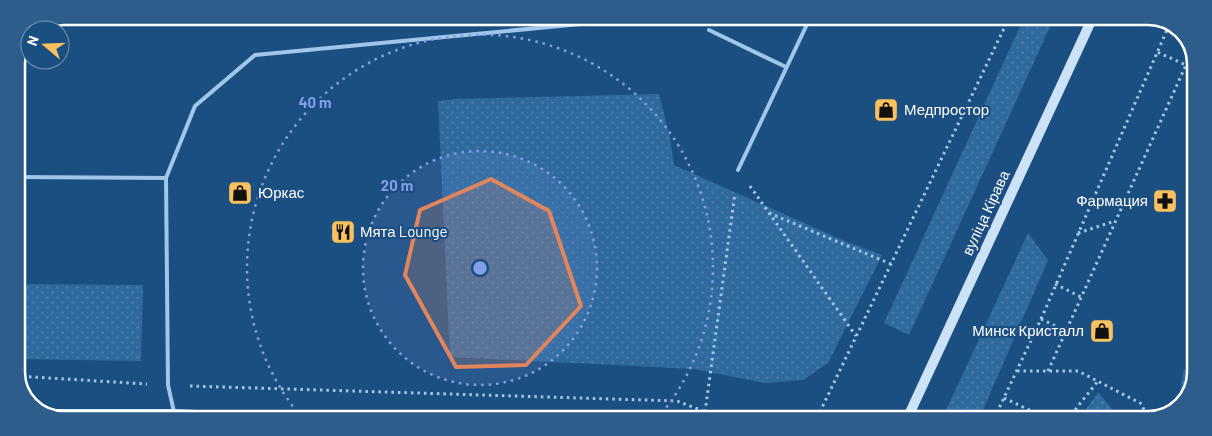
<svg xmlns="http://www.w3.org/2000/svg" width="1212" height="436" font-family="Barlow,sans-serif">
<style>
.grass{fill:url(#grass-dots)}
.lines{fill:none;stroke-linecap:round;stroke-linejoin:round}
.path{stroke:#a0c7e9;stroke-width:3;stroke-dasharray:2.5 4;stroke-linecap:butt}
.service{stroke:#a0c7e9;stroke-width:4}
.secondary{stroke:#cce2f7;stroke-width:10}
.marked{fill:#ee8249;fill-opacity:0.2;stroke:#ee8249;stroke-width:4;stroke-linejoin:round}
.ring{fill:none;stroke:#839eea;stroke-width:2.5;stroke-dasharray:2.5 5}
.labels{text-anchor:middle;stroke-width:4.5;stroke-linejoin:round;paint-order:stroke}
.poi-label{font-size:15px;fill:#fff;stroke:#1c4f81;text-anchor:start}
.street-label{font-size:15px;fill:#fff;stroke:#1c4f81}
.rim{fill:none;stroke:#fff;stroke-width:2.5}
.centre{fill:#839eea;stroke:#1c4f81;stroke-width:2.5}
.ring-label{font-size:15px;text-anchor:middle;font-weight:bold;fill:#839eea;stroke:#1c4f81;stroke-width:4.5;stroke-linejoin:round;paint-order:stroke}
</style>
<defs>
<pattern id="grass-dots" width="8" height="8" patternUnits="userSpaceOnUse" patternTransform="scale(1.25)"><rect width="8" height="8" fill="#2f6a9f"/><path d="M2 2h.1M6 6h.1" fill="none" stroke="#4e80ad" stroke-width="1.8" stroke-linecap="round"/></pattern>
</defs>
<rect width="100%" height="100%" fill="#1c4f81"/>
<!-- grass -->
<path class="grass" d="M1024,18h30l-145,317 -25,-12z
M659,94l11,44 4,27 168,75 40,15 -54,108 -25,17 -38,3 -71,-14 -244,-12 -12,-256 16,-2z
M1028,233l20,27 -69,159h-37z
M16,284l127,1 -2,76 -125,-2z
M1184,369l9,2v16l-14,20 1,-15z
M1098,392l23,28h-28l-11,-5z"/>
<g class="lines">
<!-- path -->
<path class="path" d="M750,186l106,150
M769,213l122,51
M1078,233l37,-12
M1055,284l26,13
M1041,319l25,12
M1017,371h61l64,33 5,16
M1048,371l138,-306 -29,-13
M16,376l131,8
M190,386l487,15 47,18
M1004,398l46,22
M705,412l30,-219
M817,418l192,-400
M994,419l47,-100 129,-296
M1067,420l31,-39"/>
<!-- service -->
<path class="service" d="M709,30l77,37
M738,170l72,-152
M16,177l150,1
M174,412l-6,-27 -2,-207 29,-72 60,-51 388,-37"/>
<!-- secondary -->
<path class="secondary" d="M45,414h130l84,4
M907,419l185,-400"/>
</g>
<!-- marked area -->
<path class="marked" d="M491,179l58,32 32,95 -55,59 -70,2 -51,-92 15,-65z"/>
<!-- distance rings -->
<circle cx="480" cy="268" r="117" fill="#839eea" fill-opacity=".12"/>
<g class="ring">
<circle cx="480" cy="268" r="117"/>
<path d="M302 418A233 233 0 1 1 658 418"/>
</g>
<!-- icons -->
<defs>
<symbol id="shop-square" viewBox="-11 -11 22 22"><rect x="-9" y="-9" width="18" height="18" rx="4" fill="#fac25e" stroke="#1c4f81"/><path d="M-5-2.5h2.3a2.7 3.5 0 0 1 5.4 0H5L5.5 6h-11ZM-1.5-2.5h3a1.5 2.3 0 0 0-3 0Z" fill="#111"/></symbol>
<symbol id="pharmacy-square" viewBox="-11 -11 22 22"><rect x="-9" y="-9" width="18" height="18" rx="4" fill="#fac25e" stroke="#1c4f81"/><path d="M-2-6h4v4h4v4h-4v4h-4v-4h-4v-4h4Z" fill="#111"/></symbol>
<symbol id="restaurant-square" viewBox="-11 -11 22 22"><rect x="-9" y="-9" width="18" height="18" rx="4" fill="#fac25e" stroke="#1c4f81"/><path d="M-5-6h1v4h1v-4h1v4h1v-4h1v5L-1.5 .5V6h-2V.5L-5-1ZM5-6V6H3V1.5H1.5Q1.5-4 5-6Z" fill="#111"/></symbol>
</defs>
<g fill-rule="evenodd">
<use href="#shop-square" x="872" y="96" width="28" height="28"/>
<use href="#shop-square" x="226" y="179" width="28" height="28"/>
<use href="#pharmacy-square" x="1151" y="187" width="28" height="28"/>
<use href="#restaurant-square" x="329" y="218" width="28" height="28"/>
<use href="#shop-square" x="1088" y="317" width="28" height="28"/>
</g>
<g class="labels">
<!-- poi labels -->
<g class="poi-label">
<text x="904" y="115">Медпростор</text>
<text x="258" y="198">Юркас</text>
<text x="1148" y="206" text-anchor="end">Фармация</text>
<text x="360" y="237">Мята Lounge</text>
<text x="1084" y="336" text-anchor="end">Минск Кристалл</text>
</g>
<!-- street labels -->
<g class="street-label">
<text transform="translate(986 213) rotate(-65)" y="5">вуліца Кірава</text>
</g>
</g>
<!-- crop -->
<path d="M0 0H1212V436H0ZM64 25H1148A39 39 0 0 1 1187 64V372A39 39 0 0 1 1148 411H64A39 39 0 0 1 25 372V64A39 39 0 0 1 64 25Z" fill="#2e5d8b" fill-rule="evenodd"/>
<path class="rim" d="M64 25H1148A39 39 0 0 1 1187 64V372A39 39 0 0 1 1148 411H64A39 39 0 0 1 25 372V64A39 39 0 0 1 64 25Z"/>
<circle cx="480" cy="268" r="8" class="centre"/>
<g class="ring-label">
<text x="315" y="108">40 m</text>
<text x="397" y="191">20 m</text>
</g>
<!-- north arrow -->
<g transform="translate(45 45) rotate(289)"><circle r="24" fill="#1c4f81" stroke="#7795b3"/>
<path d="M0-4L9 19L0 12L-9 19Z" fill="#fac25e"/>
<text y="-8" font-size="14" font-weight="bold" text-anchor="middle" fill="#ffffff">N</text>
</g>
</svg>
